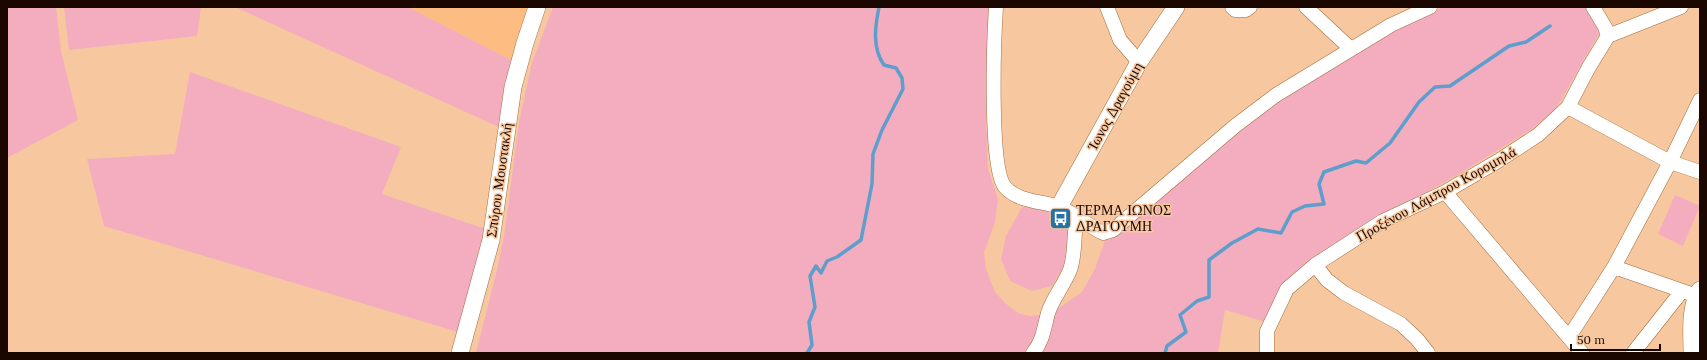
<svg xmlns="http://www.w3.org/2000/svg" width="1707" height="360" font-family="Lora,serif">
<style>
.built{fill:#fdbc82}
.green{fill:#f3adbf}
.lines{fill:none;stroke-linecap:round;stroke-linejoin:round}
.stream{stroke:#5e9ecd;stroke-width:3.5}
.minor-casing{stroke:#a36d3b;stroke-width:15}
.tertiary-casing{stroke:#a36d3b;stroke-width:18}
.minor{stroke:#fff;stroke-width:14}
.tertiary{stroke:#fff;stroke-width:17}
.labels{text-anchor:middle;stroke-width:3;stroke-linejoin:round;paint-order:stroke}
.street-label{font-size:14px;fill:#1a0700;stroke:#f7c89f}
.poi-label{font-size:14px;fill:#1a0700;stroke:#f7c89f;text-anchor:start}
</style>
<rect width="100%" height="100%" fill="#f7c89f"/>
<!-- built -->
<path class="built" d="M408,7h122l-17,54z"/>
<!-- green -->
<path class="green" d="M7,7h49l5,44 17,69 -71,38z
M64,7h137l-4,29 -128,14z
M235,7h173l105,54 -12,67z
M553,7h436l-3,107 2,55 10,30 -3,23 -11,30 2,17 9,23 10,11 13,10 12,3 20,-2 32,-22 13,-23 13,-37 128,-102 123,-83 85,-40h142l14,25 -43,75 -25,22 -70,43 -126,72 -34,22 -20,21 -10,17 -7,18 -40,-12 -7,43h-742l22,-87 7,-36 14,-108 13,-59z
M190,72l211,75 -19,47 104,35 -28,103 -354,-106 -17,-67 88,-5z
M1675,195l25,11 -17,40 -25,-12z
M1022,207h18l27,17 2,24 -6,20 -11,18 -20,5 -22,-10 -9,-22 5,-23z"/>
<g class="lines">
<!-- stream -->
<path class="stream" d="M807,353l5,-8 -3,-23 6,-15 -5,-31 6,-10 5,7 6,-12 10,-4 24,-17 11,-56 1,-30 9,-24 21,-41 -1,-11 -6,-10 -12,-3c-12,-17 -9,-38 -5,-58
M1165,353l2,-7 19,-14 -6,-17 17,-14 12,-4v-37l23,-17 26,-14 23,4 11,-21 13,-6 19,-2 -5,-20 5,-12 32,-11 10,2 24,-20 29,-41 16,-15 15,-1 59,-40 17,-4 24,-16"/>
<defs>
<path id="minor" d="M996,7c-2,30 -7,161 9,180 13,15 37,14 54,20 15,6 29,19 44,26l10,-3 122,-104 41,-31 115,-70 39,-18
M1107,7l13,33 19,22
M1232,7l3,3h11l4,-3
M1306,7l45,42
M1593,7l12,20 3,9
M1568,107l102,55 30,10
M1445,192l137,161
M1315,265l12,15 17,13 57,31 16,15 11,14
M1614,267l83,29
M1569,337l45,-70 56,-105 30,-62
M1033,353c10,-12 11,-25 15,-40 5,-15 16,-28 22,-43 6,-17 3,-35 7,-52
M1267,353v-22l20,-42 28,-24 68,-44 62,-29 53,-31 40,-26 30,-28 21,-40 19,-31 73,-29
M1633,353l49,-62"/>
<path id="tertiary" d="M1059,207l80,-145 37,-55
M460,353l31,-113 22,-153 12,-44 12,-36
M1692,353c0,-21 -3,-44 8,-63"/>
</defs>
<!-- minor casing -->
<use href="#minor" class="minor-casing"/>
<!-- tertiary casing -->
<use href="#tertiary" class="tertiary-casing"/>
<!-- minor -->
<use href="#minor" class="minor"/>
<!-- tertiary -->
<use href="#tertiary" class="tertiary"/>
</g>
<!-- icons -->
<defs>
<symbol id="bus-square" viewBox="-11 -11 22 22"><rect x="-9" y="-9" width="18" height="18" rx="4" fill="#2672a5" stroke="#f7c89f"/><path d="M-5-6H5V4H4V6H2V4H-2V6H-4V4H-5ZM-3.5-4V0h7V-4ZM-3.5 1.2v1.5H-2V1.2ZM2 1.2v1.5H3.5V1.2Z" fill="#fff"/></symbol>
</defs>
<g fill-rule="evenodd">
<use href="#bus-square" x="1048" y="206" width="25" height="25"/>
</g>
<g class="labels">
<!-- street labels -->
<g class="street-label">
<text transform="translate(1115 106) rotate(-61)" y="5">Ίωνος Δραγούμη</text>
<text transform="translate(499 180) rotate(-82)" y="5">Σπύρου Μουστακλή</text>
<text transform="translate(1436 194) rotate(-29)" y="5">Προξένου Λάμπρου Κορομηλά</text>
</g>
<!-- poi labels -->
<g class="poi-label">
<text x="1076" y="215">ΤΕΡΜΑ ΙΩΝΟΣ<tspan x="1076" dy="16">ΔΡΑΓΟΥΜΗ</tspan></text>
</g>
</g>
<!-- border -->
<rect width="1707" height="360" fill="none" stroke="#1a0700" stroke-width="16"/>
<!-- scale -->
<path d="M1571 344v6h89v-6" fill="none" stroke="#1a0700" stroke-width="2"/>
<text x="1577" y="344" font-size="12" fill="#1a0700" stroke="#f7c89f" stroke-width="3" paint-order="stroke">50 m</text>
</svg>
